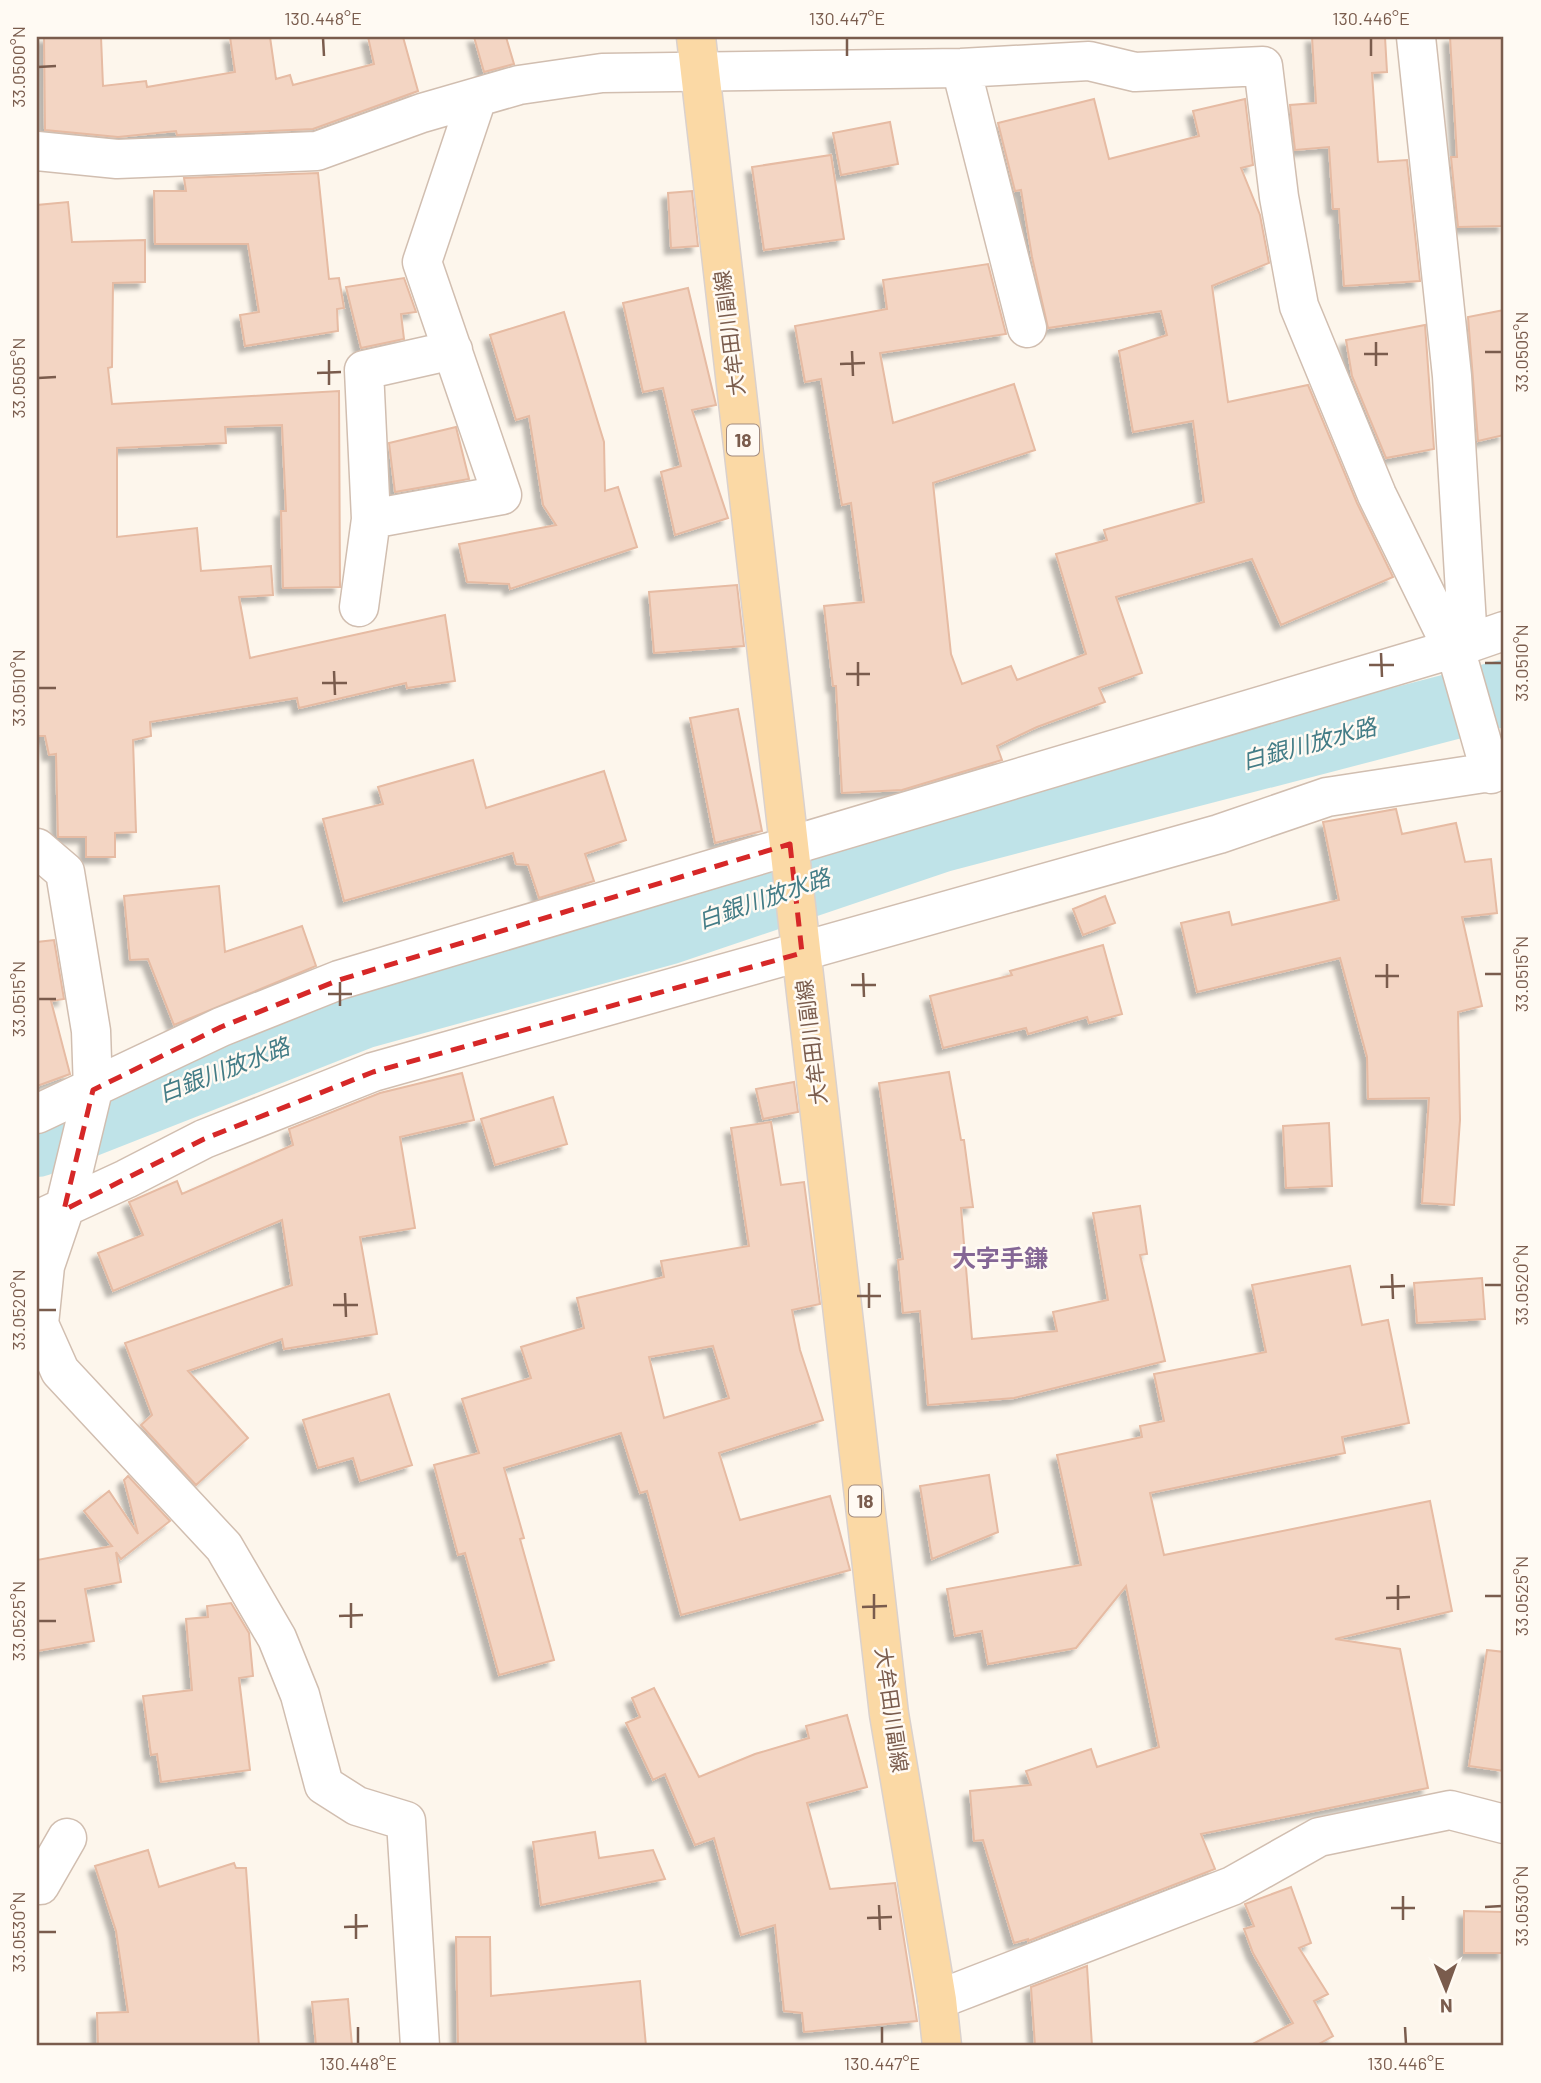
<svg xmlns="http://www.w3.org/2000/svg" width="1541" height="2083" font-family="Barlow,'Noto Sans JP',sans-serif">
<defs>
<filter id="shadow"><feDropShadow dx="-6" dy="6" stdDeviation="2" flood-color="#0004"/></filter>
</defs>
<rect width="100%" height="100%" fill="#fdf6ec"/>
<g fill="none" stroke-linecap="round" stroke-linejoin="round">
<path stroke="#bfe3e8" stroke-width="66" d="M 37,1144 L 362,1016 L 667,932 L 942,839 L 1504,693"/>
</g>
<path fill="#f3d5c3" stroke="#e6bba3" stroke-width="2" fill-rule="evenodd" filter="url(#shadow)" d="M 44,37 L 101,37 L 103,86 L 146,81 L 147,87 L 235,72 L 230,37 L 270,37 L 276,79 L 290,75 L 293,85 L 374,64 L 368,37 L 403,37 L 418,91 L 313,129 L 177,135 L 176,131 L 118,137 L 45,130 Z
M 474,37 L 506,37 L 514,64 L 484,72 Z
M 1312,37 L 1385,37 L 1387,72 L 1372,73 L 1378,162 L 1407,160 L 1420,281 L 1344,286 L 1339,209 L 1333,209 L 1329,147 L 1295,150 L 1290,105 L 1316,103 Z
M 1450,37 L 1504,37 L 1504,226 L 1458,227 L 1451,157 L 1457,157 Z
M 1094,99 L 1109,159 L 1199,136 L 1193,111 L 1245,99 L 1253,165 L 1241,168 L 1260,215 L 1269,263 L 1212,286 L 1228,402 L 1308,385 L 1357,503 L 1393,577 L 1281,625 L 1252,559 L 1116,597 L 1142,673 L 1099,688 L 1105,702 L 1037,727 L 997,746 L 1002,760 L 902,790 L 842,793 L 836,686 L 833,686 L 824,606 L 864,602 L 851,503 L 842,505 L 821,379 L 805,382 L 795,326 L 887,309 L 883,280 L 988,264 L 1006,334 L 880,353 L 893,423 L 1014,384 L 1035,450 L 933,483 L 951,654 L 962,684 L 1011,666 L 1017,680 L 1086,654 L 1056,554 L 1107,540 L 1104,530 L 1204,502 L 1193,421 L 1133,432 L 1119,351 L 1167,335 L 1161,311 L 1048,328 L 1032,257 L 1021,190 L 1015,191 L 998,123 Z
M 890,122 L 898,164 L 841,175 L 833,133 Z
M 831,155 L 844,239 L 764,250 L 752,167 Z
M 318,173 L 329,279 L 339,278 L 344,308 L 337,309 L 338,331 L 245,346 L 240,315 L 259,312 L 248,244 L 155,244 L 154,191 L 186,191 L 184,178 Z
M 692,191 L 698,246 L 671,248 L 668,193 Z
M 68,202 L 72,242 L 145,240 L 145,282 L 113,283 L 112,367 L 108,368 L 112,404 L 339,391 L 340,587 L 283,588 L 281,511 L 286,511 L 282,425 L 225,427 L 226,443 L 117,448 L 117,537 L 197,528 L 201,571 L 271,566 L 273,595 L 239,597 L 250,658 L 445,615 L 455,681 L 407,688 L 406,683 L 299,708 L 297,698 L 150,722 L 151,736 L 133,740 L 136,832 L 115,833 L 115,857 L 86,857 L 86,837 L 58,837 L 56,754 L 49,755 L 45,736 L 37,736 L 37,205 Z
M 404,278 L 416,312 L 401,314 L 404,339 L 361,348 L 346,287 Z
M 688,288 L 716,405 L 692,410 L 728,518 L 675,535 L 661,472 L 681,466 L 663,388 L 643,392 L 623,303 Z
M 1504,310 L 1504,435 L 1478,441 L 1468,317 Z
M 564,312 L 604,442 L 605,491 L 618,487 L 637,547 L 510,589 L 509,584 L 467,582 L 459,544 L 556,525 L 543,505 L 529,416 L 516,420 L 490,335 Z
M 1425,325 L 1434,449 L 1386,458 L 1352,376 L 1346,340 Z
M 456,427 L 469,479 L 395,492 L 389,443 Z
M 737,585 L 744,646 L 654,653 L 649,592 Z
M 738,709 L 762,831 L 715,843 L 690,718 Z
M 473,760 L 486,808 L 604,771 L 626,840 L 585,854 L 594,881 L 539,898 L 528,865 L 516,864 L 513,853 L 344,901 L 323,819 L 383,804 L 378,787 Z
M 1396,809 L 1402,834 L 1456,823 L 1465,862 L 1491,859 L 1497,913 L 1462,917 L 1482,1006 L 1458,1012 L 1460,1120 L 1454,1205 L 1422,1203 L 1429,1098 L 1368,1099 L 1367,1057 L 1340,958 L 1197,992 L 1181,923 L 1229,912 L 1232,925 L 1339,900 L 1323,822 Z
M 219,886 L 225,952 L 302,926 L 316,966 L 174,1025 L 148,959 L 130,960 L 124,896 Z
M 1105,896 L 1115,923 L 1083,935 L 1073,909 Z
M 54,940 L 64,999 L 51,1001 L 70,1074 L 37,1086 L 37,942 Z
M 1103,945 L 1122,1014 L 1089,1023 L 1087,1017 L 1028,1034 L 1026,1028 L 943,1048 L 930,996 L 1012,975 L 1010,971 Z
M 949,1072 L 961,1140 L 964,1140 L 973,1207 L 961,1208 L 972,1339 L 1057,1331 L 1053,1312 L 1108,1300 L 1093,1213 L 1140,1206 L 1147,1254 L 1140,1255 L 1165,1361 L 1014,1398 L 928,1405 L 920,1311 L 903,1313 L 898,1260 L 903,1259 L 879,1083 Z
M 462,1073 L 474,1120 L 400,1137 L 415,1228 L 360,1237 L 377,1334 L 284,1349 L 282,1339 L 188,1371 L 248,1438 L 196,1485 L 141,1425 L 152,1415 L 125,1343 L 292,1285 L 282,1220 L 113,1291 L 98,1253 L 143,1235 L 129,1202 L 177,1181 L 182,1194 L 293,1145 L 289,1129 L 380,1093 Z
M 794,1082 L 798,1112 L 763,1119 L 756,1089 Z
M 553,1097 L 567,1144 L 495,1165 L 481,1119 Z
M 771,1122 L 781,1185 L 804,1182 L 820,1304 L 792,1310 L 800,1350 L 823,1420 L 719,1453 L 740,1520 L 830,1496 L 850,1570 L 681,1615 L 647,1491 L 640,1493 L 621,1433 L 504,1468 L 524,1538 L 520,1539 L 554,1660 L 499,1675 L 465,1553 L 458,1555 L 434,1465 L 479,1453 L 462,1399 L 531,1378 L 521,1347 L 584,1328 L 577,1298 L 664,1277 L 661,1261 L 749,1246 L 731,1128 ZM 713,1346 L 729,1398 L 664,1418 L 649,1357 Z
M 1329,1123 L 1332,1186 L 1286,1188 L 1283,1126 Z
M 1350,1266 L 1362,1325 L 1388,1320 L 1409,1423 L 1342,1437 L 1345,1453 L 1150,1493 L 1164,1555 L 1430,1501 L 1452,1611 L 1335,1639 L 1400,1649 L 1428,1788 L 1201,1834 L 1215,1869 L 1028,1941 L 1028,1939 L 1014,1943 L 983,1840 L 974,1841 L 970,1791 L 1031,1785 L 1026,1771 L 1091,1749 L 1097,1767 L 1159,1747 L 1126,1586 L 1076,1648 L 988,1664 L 982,1631 L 955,1636 L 947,1589 L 1081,1565 L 1057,1455 L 1142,1437 L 1140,1426 L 1164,1421 L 1154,1374 L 1266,1352 L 1252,1285 Z
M 1482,1278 L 1485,1319 L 1417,1323 L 1414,1283 Z
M 389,1394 L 412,1465 L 360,1481 L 353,1458 L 318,1468 L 303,1420 Z
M 989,1475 L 998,1532 L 932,1559 L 920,1486 Z
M 128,1476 L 170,1521 L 121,1559 L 116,1552 L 121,1582 L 85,1589 L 94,1641 L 37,1651 L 37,1560 L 112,1546 L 84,1511 L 109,1491 L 138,1534 L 124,1480 Z
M 231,1603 L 249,1633 L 253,1676 L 239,1678 L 250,1770 L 161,1782 L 157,1754 L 151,1755 L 143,1696 L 192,1690 L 186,1619 L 208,1617 L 207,1606 Z
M 1487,1650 L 1504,1652 L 1504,1771 L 1469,1766 Z
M 654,1688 L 699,1777 L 755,1754 L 809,1738 L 806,1726 L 847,1715 L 867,1787 L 807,1803 L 830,1889 L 895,1883 L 917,2021 L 804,2032 L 802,2013 L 784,2011 L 775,1925 L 741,1935 L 714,1838 L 695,1845 L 665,1774 L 653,1780 L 626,1723 L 640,1717 L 632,1698 Z
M 595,1832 L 599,1858 L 653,1850 L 665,1879 L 541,1905 L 533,1842 Z
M 148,1850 L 159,1887 L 234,1863 L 236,1868 L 246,1868 L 259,2046 L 98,2046 L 97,2013 L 128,2012 L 116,1931 L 95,1866 Z
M 1291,1887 L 1311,1943 L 1299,1948 L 1328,1994 L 1314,2001 L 1333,2036 L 1315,2046 L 1249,2046 L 1293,2023 L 1253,1953 L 1244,1929 L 1254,1926 L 1245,1904 Z
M 1464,1911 L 1504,1912 L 1504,1953 L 1464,1953 Z
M 456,1937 L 490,1937 L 491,1996 L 640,1981 L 646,2046 L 458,2046 Z
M 1087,1966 L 1092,2046 L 1035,2046 L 1031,1987 Z
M 348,1999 L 352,2046 L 316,2046 L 312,2002 Z"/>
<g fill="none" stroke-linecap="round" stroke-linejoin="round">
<g stroke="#d1beb0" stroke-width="41">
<path id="minor" d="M 1416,37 L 1452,376 L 1468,642
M 961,68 L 1027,328
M 37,151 L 117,159 L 317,151 L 422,113 L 519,85 L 602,73 L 961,68 L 1089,61 L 1135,72 L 1263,66 L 1279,197 L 1299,306 L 1377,495 L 1459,662 L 1491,774
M 371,519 L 502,495 L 422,262 L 477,98
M 359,607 L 371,519 L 364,370 L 453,350
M 37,848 L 65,872 L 91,1031 L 93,1090 L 64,1210 L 45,1266 L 39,1324 L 60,1371 L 224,1547 L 277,1638 L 300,1695 L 324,1785 L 357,1806 L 406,1821 L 420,2046
M 37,1114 L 221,1027 L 339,980 L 1452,649 L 1504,631
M 37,1220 L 126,1179 L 204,1139 L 373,1072 L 1219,834 L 1327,797 L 1504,770
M 37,1885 L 40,1885 L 67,1838
M 937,2000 L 1232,1886 L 1319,1837 L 1450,1810 L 1504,1824"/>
</g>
<g stroke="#dad1cd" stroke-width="41">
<path id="major" d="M 696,37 L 889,1714 L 937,2000 L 942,2046"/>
</g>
<use href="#minor" stroke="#fff" stroke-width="38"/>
<use href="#major" stroke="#fbd9a5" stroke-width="38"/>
</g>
<path fill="none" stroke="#d62828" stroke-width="5" stroke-dasharray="14 9" stroke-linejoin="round" d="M 790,844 L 802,953 L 373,1072 L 204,1139 L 64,1210 L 93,1090 L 221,1027 L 339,980 Z"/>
<path fill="none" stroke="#7a5c4d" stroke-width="2.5" d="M 323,38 L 324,56M 847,38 L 847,56M 1371,38 L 1371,56M 38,67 L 56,66M 1376,342 L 1376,366M 852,351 L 853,376M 1485,352 L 1502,352M 1364,354 L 1388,354M 329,360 L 329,385M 840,364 L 865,363M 317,373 L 341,372M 38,378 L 56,377M 1381,653 L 1382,677M 858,662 L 858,686M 1485,663 L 1502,663M 1369,665 L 1394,665M 334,671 L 335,695M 846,674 L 870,674M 322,683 L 347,683M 38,688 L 56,688M 1387,964 L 1387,988M 863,973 L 864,997M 1485,974 L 1502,974M 1375,976 L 1399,976M 340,982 L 340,1006M 851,985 L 876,985M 328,994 L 352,994M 38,999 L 56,999M 1392,1274 L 1393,1299M 869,1283 L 869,1308M 1485,1285 L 1502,1285M 1380,1287 L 1405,1286M 345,1293 L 346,1317M 857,1296 L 881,1296M 333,1305 L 358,1305M 38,1310 L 56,1310M 1398,1585 L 1398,1610M 874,1594 L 874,1619M 1485,1596 L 1502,1596M 1386,1598 L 1410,1597M 351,1603 L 351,1628M 862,1607 L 887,1606M 339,1616 L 363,1615M 38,1621 L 56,1621M 1403,1896 L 1403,1920M 879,1905 L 880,1930M 1485,1907 L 1502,1906M 1391,1908 L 1415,1908M 356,1914 L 356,1939M 867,1918 L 892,1917M 344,1927 L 368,1926M 38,1932 L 56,1932M 358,2027 L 358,2044M 882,2027 L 882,2044M 1405,2027 L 1406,2044"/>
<g text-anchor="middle" stroke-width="5" stroke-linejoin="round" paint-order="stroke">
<g fill="#fffaf3" stroke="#a28b7f" stroke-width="2">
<rect x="727" y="424.5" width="32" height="31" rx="5"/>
<rect x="849" y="1485.5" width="32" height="31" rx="5"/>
</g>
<g font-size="19" font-weight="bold" fill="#7a5c4d">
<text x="743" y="447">18</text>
<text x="865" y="1508">18</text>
</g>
<g font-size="21" fill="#7a5c4d" stroke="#fffaf3">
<text transform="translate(730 333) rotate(-97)" y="7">大牟田川副線</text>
<text transform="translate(812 1042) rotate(-97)" y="7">大牟田川副線</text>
<text transform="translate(891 1710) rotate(82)" y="7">大牟田川副線</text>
</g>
<g font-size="23" font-style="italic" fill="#437c86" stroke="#fffaf3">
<text transform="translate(1309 744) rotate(-15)" y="8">白銀川放水路</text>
<text transform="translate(764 899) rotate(-19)" y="8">白銀川放水路</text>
<text transform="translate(224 1070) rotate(-21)" y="8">白銀川放水路</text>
</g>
<g font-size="24" font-weight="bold" fill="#846695" stroke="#fffaf3">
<text x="1000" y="1267">大字手鎌</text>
</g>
</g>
<rect width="1541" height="2083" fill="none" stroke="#fffaf3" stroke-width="77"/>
<g transform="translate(1446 1989) rotate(179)" stroke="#fffaf3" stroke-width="5" paint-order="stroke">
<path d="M0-5L12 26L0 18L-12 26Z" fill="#7a5c4d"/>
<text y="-10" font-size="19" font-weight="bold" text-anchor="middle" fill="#7a5c4d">N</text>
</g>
<rect x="38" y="38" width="1464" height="2006" fill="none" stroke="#7a5c4d" stroke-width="2.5"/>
<g font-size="18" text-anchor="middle" fill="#7a5c4d">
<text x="323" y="25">130.448°E</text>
<text x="847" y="25">130.447°E</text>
<text x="1371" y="25">130.446°E</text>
<text transform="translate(19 67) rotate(-90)" y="6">33.0500°N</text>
<text transform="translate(1522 352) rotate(-90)" y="6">33.0505°N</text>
<text transform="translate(19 378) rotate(-90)" y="6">33.0505°N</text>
<text transform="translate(1522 663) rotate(-90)" y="6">33.0510°N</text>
<text transform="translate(19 688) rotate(-90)" y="6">33.0510°N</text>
<text transform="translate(1522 974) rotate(-90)" y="6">33.0515°N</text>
<text transform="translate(19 999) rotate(-90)" y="6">33.0515°N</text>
<text transform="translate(1522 1285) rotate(-90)" y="6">33.0520°N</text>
<text transform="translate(19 1310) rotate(-90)" y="6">33.0520°N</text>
<text transform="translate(1522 1596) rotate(-90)" y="6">33.0525°N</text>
<text transform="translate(19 1621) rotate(-90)" y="6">33.0525°N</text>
<text transform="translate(1522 1906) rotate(-90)" y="6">33.0530°N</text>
<text transform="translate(19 1932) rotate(-90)" y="6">33.0530°N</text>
<text x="358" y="2070">130.448°E</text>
<text x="882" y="2070">130.447°E</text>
<text x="1406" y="2070">130.446°E</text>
</g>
</svg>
